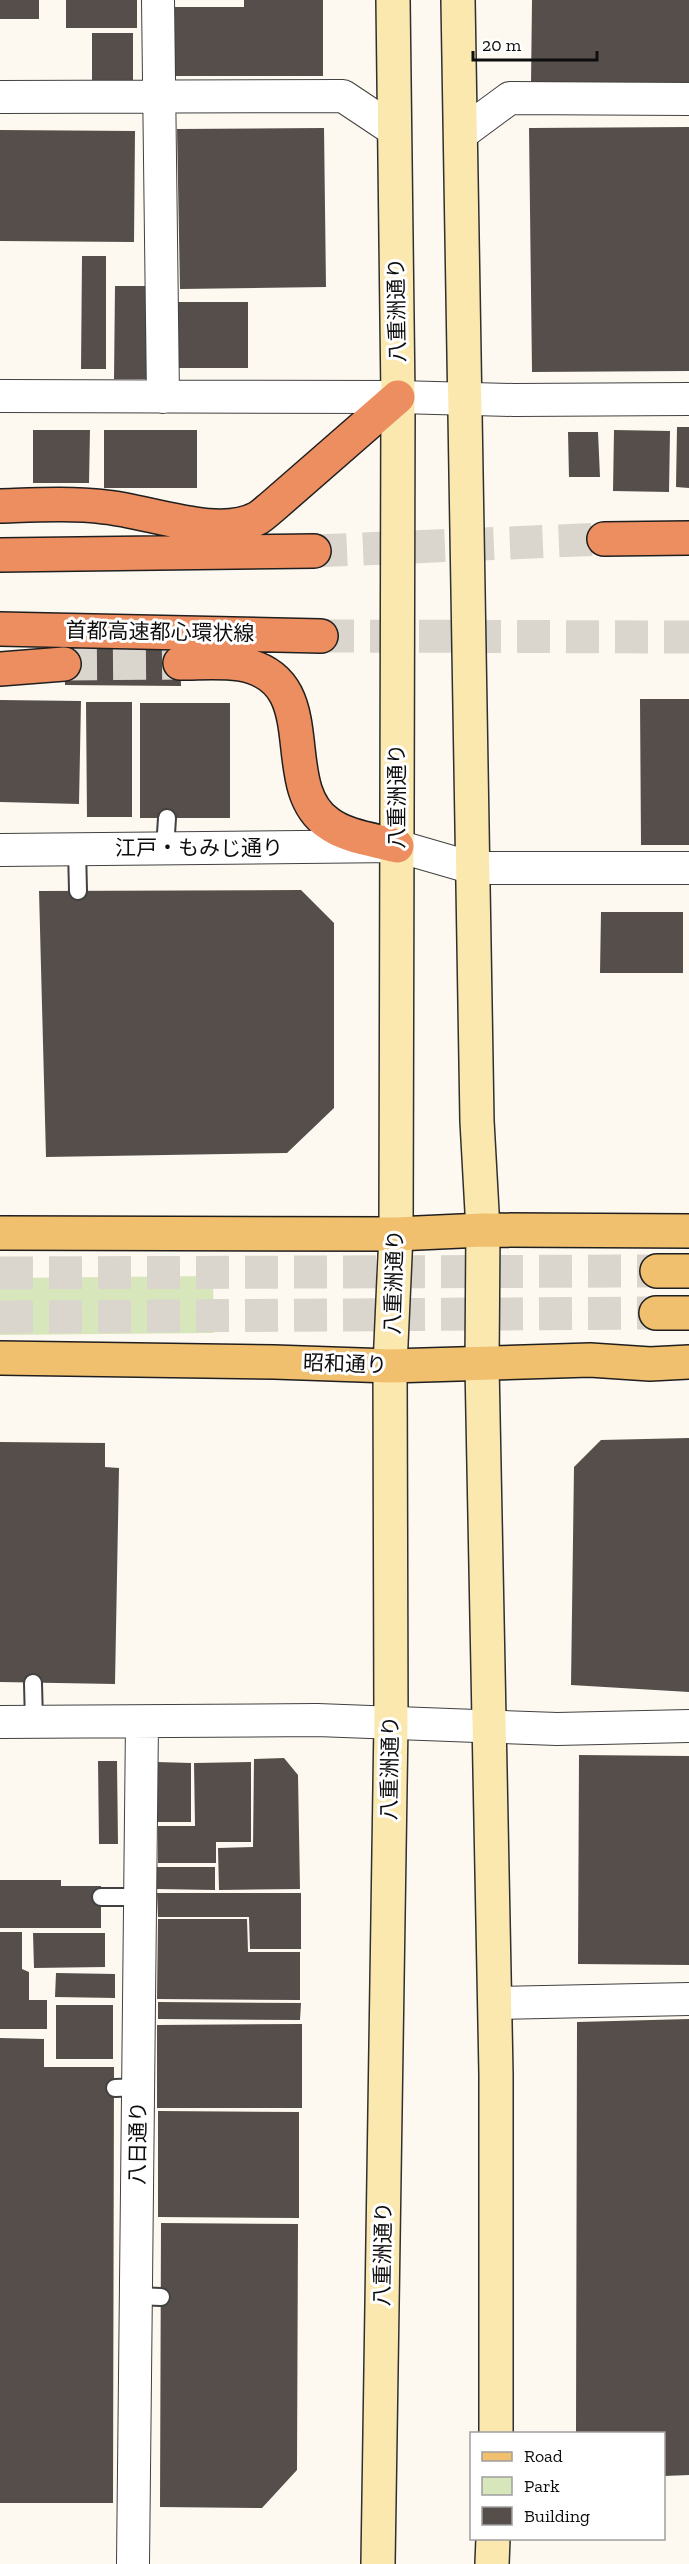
<svg xmlns="http://www.w3.org/2000/svg" width="689" height="2564" font-family="'Zilla Slab','Noto Sans JP',serif">
<rect width="100%" height="100%" fill="#fef9f0"/>
<path fill="#d7e7bb" d="M 213,1276 L 214,1333 L 0,1335 L 0,1278 Z"/>
<path fill="#564e4b" d="M 0,0 L 39,0 L 39,19 L 0,19 Z
M 66,0 L 137,0 L 137,28 L 66,28 Z
M 244,0 L 323,0 L 323,76 L 168,76 L 167,7 L 244,7 Z
M 532,0 L 689,0 L 689,86 L 531,84 Z
M 92,33 L 133,33 L 133,80 L 92,80 Z
M 689,127 L 689,371 L 532,372 L 529,128 Z
M 324,128 L 326,287 L 180,289 L 177,129 Z
M 0,130 L 135,131 L 134,242 L 0,241 Z
M 82,256 L 106,256 L 106,369 L 81,369 Z
M 115,286 L 148,286 L 148,379 L 114,379 Z
M 176,302 L 248,302 L 248,368 L 176,368 Z
M 677,427 L 689,427 L 689,488 L 676,487 Z
M 33,430 L 90,430 L 89,483 L 33,483 Z
M 104,430 L 197,430 L 197,488 L 104,488 Z
M 614,430 L 670,431 L 669,492 L 613,491 Z
M 568,432 L 598,432 L 600,477 L 569,477 Z
M 180,632 L 181,686 L 65,685 L 64,637 Z
M 640,699 L 689,699 L 689,845 L 641,845 Z
M 0,700 L 81,701 L 79,804 L 0,802 Z
M 86,702 L 132,702 L 132,817 L 87,817 Z
M 140,703 L 230,703 L 230,818 L 140,818 Z
M 301,890 L 334,923 L 334,1108 L 287,1153 L 46,1157 L 39,891 Z
M 601,912 L 683,912 L 683,973 L 600,973 Z
M 689,1438 L 689,1692 L 571,1685 L 574,1467 L 601,1440 Z
M 0,1442 L 105,1443 L 105,1467 L 119,1468 L 115,1684 L 0,1682 Z
M 579,1755 L 689,1756 L 689,1965 L 578,1964 Z
M 284,1758 L 298,1775 L 300,1889 L 219,1890 L 218,1848 L 253,1847 L 254,1759 Z
M 98,1761 L 117,1761 L 118,1844 L 99,1844 Z
M 157,1762 L 191,1763 L 191,1822 L 157,1822 Z
M 251,1762 L 251,1842 L 216,1842 L 216,1863 L 158,1863 L 158,1826 L 195,1826 L 194,1763 Z
M 157,1867 L 215,1867 L 215,1890 L 157,1889 Z
M 0,1880 L 61,1880 L 61,1886 L 101,1886 L 101,1928 L 0,1928 Z
M 157,1893 L 301,1893 L 301,1949 L 250,1949 L 249,1917 L 158,1917 Z
M 158,1919 L 247,1919 L 248,1952 L 300,1952 L 300,2000 L 157,1999 Z
M 0,1932 L 22,1932 L 22,1969 L 29,1972 L 29,2000 L 47,2000 L 47,2029 L 0,2029 Z
M 33,1933 L 105,1933 L 105,1967 L 34,1968 Z
M 56,1973 L 115,1974 L 115,1998 L 55,1997 Z
M 158,2002 L 301,2003 L 300,2020 L 158,2019 Z
M 56,2005 L 113,2005 L 113,2059 L 56,2059 Z
M 689,2019 L 689,2475 L 664,2476 L 664,2434 L 576,2434 L 577,2022 Z
M 302,2024 L 302,2108 L 157,2108 L 157,2025 Z
M 0,2038 L 44,2039 L 44,2067 L 114,2067 L 113,2503 L 0,2503 Z
M 158,2111 L 299,2112 L 299,2218 L 158,2217 Z
M 161,2223 L 298,2224 L 297,2470 L 262,2508 L 160,2507 Z"/>
<g fill="none" stroke-linecap="round" stroke-linejoin="round">
<path stroke="#dad6ce" stroke-width="33" stroke-dasharray="33 16" stroke-linecap="butt" d="M 0,1273 L 657,1271
M 0,1317 L 656,1313"/>
<path stroke="#dad6ce" stroke-width="33" stroke-dasharray="33 16" stroke-linecap="butt" d="M 314,551 L 604,539
M 321,636 L 689,637
M 64,664 L 180,663"/>
<g stroke="#414141" stroke-width="20">
<path id="lane" d="M 77,849 L 78,891
M 165,849 L 167,818
M 33,1683 L 34,1722
M 101,1897 L 141,1897
M 115,2088 L 139,2087
M 136,2296 L 161,2297"/>
</g>
<g stroke="#414141" stroke-width="34">
<path id="street" d="M 158,0 L 163,397
M 0,97 L 343,96 L 394,130
M 461,134 L 510,98 L 689,99
M 0,396 L 398,397 L 514,400 L 689,399
M 0,850 L 397,846 L 473,868 L 689,868
M 0,1722 L 317,1720 L 557,1729 L 689,1726
M 495,2003 L 689,1999
M 133,2564 L 142,1722"/>
</g>
<g stroke="#303030" stroke-width="36">
<path id="secondary" d="M 458,0 L 477,1121 L 483,1230 L 482,1365 L 496,2074 L 496,2434
M 378,2564 L 391,1722 L 390,1366 L 396,1234 L 398,397 L 393,0
M 492,2564 L 493,2538"/>
</g>
<g stroke="#1f1f1f" stroke-width="36">
<path id="primary" d="M 0,1233 L 396,1234 L 483,1230 L 689,1231
M 657,1271 L 689,1271
M 656,1313 L 689,1313
M 0,1358 L 274,1362 L 390,1366 L 590,1360 L 650,1364 L 689,1362"/>
</g>
<g stroke="#1f1f1f" stroke-width="36">
<path id="highway" d="M 0,506 C 35,505 71,503 105,507 C 149,511 218,540 258,518 C 263,515 268,510 273,506 L 398,397
M 604,539 L 689,538
M 0,555 L 314,551
M 0,629 L 321,636
M 180,663 C 200,663 220,661 240,664 C 328,679 273,784 328,823 C 346,837 376,840 397,846
M 0,669 L 64,664"/>
</g>
<use href="#lane" stroke="#fff" stroke-width="16"/>
<use href="#street" stroke="#fff" stroke-width="32"/>
<use href="#secondary" stroke="#fae8af" stroke-width="33"/>
<use href="#primary" stroke="#f0c06e" stroke-width="33"/>
<use href="#highway" stroke="#ec8e60" stroke-width="33"/>
</g>
<g text-anchor="middle" stroke-width="6" stroke-linejoin="round" paint-order="stroke">
<g font-size="21" fill="#0e0e0e" stroke="#fff">
<text transform="translate(397 310) rotate(-91)" y="7">八重洲通り</text>
<text transform="translate(160 632) rotate(1)" y="7">首都高速都心環状線</text>
<text transform="translate(397 796) rotate(-90)" y="7">八重洲通り</text>
<text x="199" y="855">江戸・もみじ通り</text>
<text transform="translate(394 1282) rotate(-88)" y="7">八重洲通り</text>
<text transform="translate(345 1364) rotate(2)" y="7">昭和通り</text>
<text transform="translate(390 1768) rotate(-89)" y="7">八重洲通り</text>
<text transform="translate(138 2143) rotate(-89)" y="7">八日通り</text>
<text transform="translate(383 2254) rotate(-89)" y="7">八重洲通り</text>
</g>
</g>
<rect x="470" y="2432" width="195" height="108" fill="#ffffff" stroke="#9f9f9f" stroke-width="1.5"/>
<rect x="482" y="2452" width="30" height="9" fill="#f0c06e" stroke="#9f9f9f" stroke-width="1.5"/>
<text x="524" y="2462" font-size="18" fill="#0e0e0e">Road</text>
<rect x="482" y="2477" width="30" height="18" fill="#d7e7bb" stroke="#9f9f9f" stroke-width="1.5"/>
<text x="524" y="2492" font-size="18" fill="#0e0e0e">Park</text>
<rect x="482" y="2507" width="30" height="18" fill="#564e4b" stroke="#9f9f9f" stroke-width="1.5"/>
<text x="524" y="2522" font-size="18" fill="#0e0e0e">Building</text>
<path d="M473 51v9h124v-9" fill="none" stroke="#0e0e0e" stroke-width="3"/>
<text x="482" y="51" font-size="18" fill="#0e0e0e" stroke="#ffffff" stroke-width="4.5" paint-order="stroke">20 m</text>
</svg>
